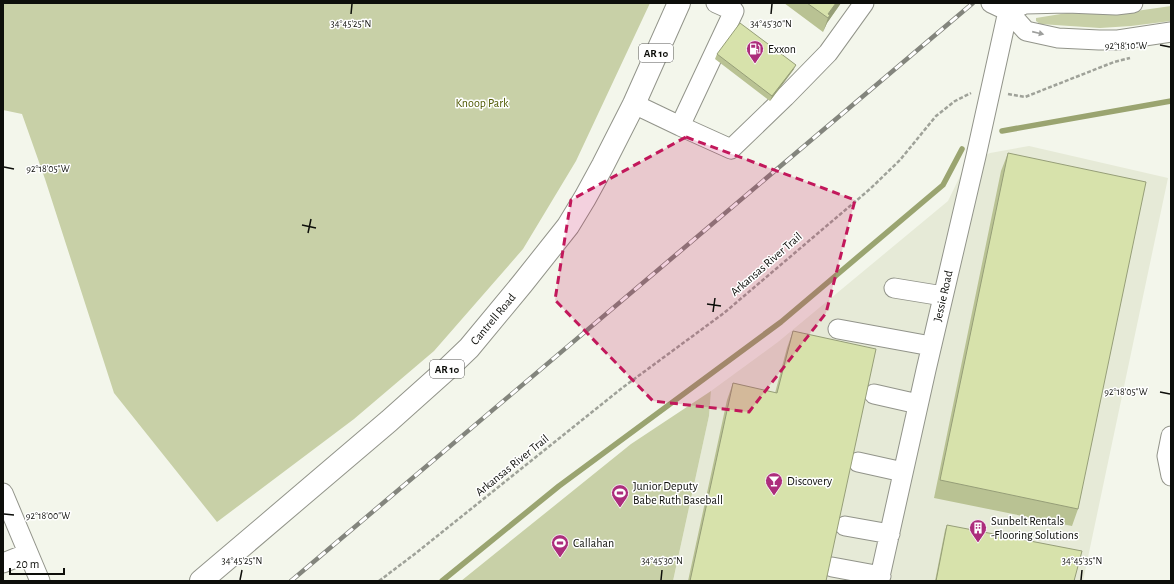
<svg xmlns="http://www.w3.org/2000/svg" width="1174" height="584" font-family="'Alegreya Sans',sans-serif">
<rect width="100%" height="100%" fill="#f3f6eb"/>
<path fill="#e6ead7" d="M 1029,146 L 1168,178 L 1083,581 L 673,581 L 709,416 L 711,391 L 778,342 L 948,201 L 966,164 L 990,153 Z"/>
<path fill="#c8d0a7" d="M 3,3 L 650,3 L 576,161 L 523,249 L 434,351 L 354,419 L 217,522 L 114,393 L 45,179 L 22,114 L 3,110 Z
M 1171,6 L 1171,21 L 1131,26 L 1100,28 L 1040,24 L 1036,21 L 1036,18 L 1067,13 L 1115,14 Z
M 711,391 L 709,416 L 673,581 L 461,581 L 631,444 Z"/>
<g fill="none" stroke-linecap="round" stroke-linejoin="round">
<path stroke="#9aa470" stroke-width="5.5" d="M 1002,131 L 1171,101
M 442,581 L 559,486 L 781,322 L 943,185 L 962,149"/>
<g stroke="#92948a" stroke-width="21">
<path id="minor" d="M 716,3 L 734,11 L 680,126 L 731,149 L 785,97 L 828,53 L 864,3
M 991,3 L 1008,11 L 1026,31 L 1058,38 L 1099,40 L 1118,40 L 1171,32
M 1008,11 L 1025,4 L 1067,3 L 1116,5 L 1133,3
M 634,104 L 680,126
M 894,288 L 943,296
M 838,329 L 931,346
M 874,394 L 918,404
M 1171,436 L 1167,456 L 1171,476
M 858,462 L 903,472
M 3,493 L 40,581
M 845,526 L 890,534
M 3,563 L 28,553
M 832,567 L 881,576
M 879,581 L 926,370 L 976,156 L 1008,11"/>
</g>
<g stroke="#92948a" stroke-width="24">
<path id="major" d="M 201,581 L 389,421 L 446,370 L 469,348 L 522,284 L 568,226 L 585,198 L 603,165 L 634,104 L 679,3"/>
</g>
<path stroke="#9fa299" stroke-width="2.5" stroke-dasharray="4 2" stroke-linecap="butt" d="M 1008,94 L 1025,97 L 1114,62 L 1130,58
M 379,581 L 416,553 L 622,388 L 724,313 L 870,189 L 900,160 L 936,116 L 955,101 L 971,93"/>
<use href="#minor" stroke="#fff" stroke-width="19"/>
<use href="#major" stroke="#fff" stroke-width="22"/>
<g stroke="#83857d" stroke-width="4.5">
<path id="rail" d="M 291,581 L 973,3"/>
</g>
<use href="#rail" stroke="#fff" stroke-width="3" stroke-dasharray="9" stroke-linecap="butt"/>
</g>
<path fill="#b9c293" d="M 784,3 L 841,3 L 827,23 L 823,32 Z
M 717,54 L 794,69 L 770,101 L 715,59 Z
M 1008,153 L 1078,509 L 1072,526 L 934,498 L 1001,171 Z
M 793,331 L 826,581 L 688,581 L 727,400 L 733,383 L 775,393 L 787,348 Z
M 947,525 L 1074,581 L 935,581 L 945,530 Z"/>
<path fill="#969e78" d="M 836,3 L 841,3 L 827,23 L 823,32 L 828,18 L 828,14 Z
M 796,65 L 794,69 L 770,101 L 772,96 Z"/>
<path fill="#d7e2ab" stroke="#969e78" d="M 807,3 L 836,3 L 828,14 L 830,15 L 828,18 Z
M 740,23 L 796,65 L 772,96 L 717,54 Z
M 1008,153 L 1146,182 L 1078,509 L 940,480 Z
M 793,331 L 876,349 L 826,581 L 690,581 L 733,383 L 777,393 Z
M 947,525 L 1082,551 L 1074,581 L 936,581 Z"/>
<defs><path id="oneway-solid" d="M-6-.8H1V-3.2L6.5 0L1 3.2V.8H-6Z"/></defs>
<use fill="#9e9f9d" href="#oneway-solid" transform="translate(1038 33) rotate(13)"/>
<path fill="#c2185b" fill-opacity="0.2" stroke="#c2185b" stroke-width="3" stroke-dasharray="8 5" stroke-linejoin="round" d="M 686,137 L 855,200 L 826,313 L 749,412 L 653,401 L 555,300 L 571,200 Z"/>
<path fill="none" stroke="#0d0e0a" stroke-width="1.5" d="M 351,14 L 352,4M 771,14 L 772,4M 1160,45 L 1170,47M 4,167 L 14,169M 302,225 L 316,228M 308,233 L 311,219M 707,304 L 721,306M 713,312 L 715,298M 1160,392 L 1170,394M 4,514 L 14,515M 240,580 L 242,570M 661,580 L 662,570M 1081,580 L 1082,570"/>
<defs>
<g id="fuel-pin" transform="scale(0.9)"><path d="M0 17L-7.5 6A9.5 9.5 0 1 1 7.5 6Z" fill="#ac2d7c" stroke="#fff"/><path d="M-5.5-6h7V0h2V4h1.3V-2.5L3-4.5l.8-.8L6-3V5H2.5V1h-1V6h-7ZM-4.2-4.7v3.2H.2V-4.7Z" fill="#fff"/></g>
<g id="bar-pin" transform="scale(0.9)"><path d="M0 17L-7.5 6A9.5 9.5 0 1 1 7.5 6Z" fill="#ac2d7c" stroke="#fff"/><path d="M-6-5H6L.8 .8V4.5H3.5V6h-7V4.5H-.8V.8Z" fill="#fff"/></g>
<g id="stadium-pin" transform="scale(0.9)"><path d="M0 17L-7.5 6A9.5 9.5 0 1 1 7.5 6Z" fill="#ac2d7c" stroke="#fff"/><path d="M0-5a6.5 5 0 1 0 0 10a6.5 5 0 1 0 0-10ZM-3.5-1.8h7v3.6h-7Z" fill="#fff"/></g>
<g id="building-pin" transform="scale(0.9)"><path d="M0 17L-7.5 6A9.5 9.5 0 1 1 7.5 6Z" fill="#ac2d7c" stroke="#fff"/><path d="M-4-6H4V6H1V3H-1V6H-4ZM-2.5-4.3h1.7v1.8h-1.7ZM.8-4.3h1.7v1.8H.8ZM-2.5-1h1.7V.8h-1.7ZM.8-1h1.7V.8H.8Z" fill="#fff"/></g>
</defs>
<g fill-rule="evenodd">
<use href="#fuel-pin" x="755" y="49"/>
<use href="#bar-pin" x="774" y="481"/>
<use href="#stadium-pin" x="620" y="493"/>
<use href="#building-pin" x="978" y="528"/>
<use href="#stadium-pin" x="560" y="543"/>
</g>
<g text-anchor="middle" stroke-width="3" stroke-linejoin="round" paint-order="stroke">
<g fill="#fff" stroke="#565654" stroke-width="1">
<rect x="639" y="44" width="34" height="18" rx="3"/>
<rect x="430" y="360" width="34" height="18" rx="3"/>
</g>
<g font-size="11" font-weight="bold" fill="#0d0e0a">
<text x="656" y="57">AR 10</text>
<text x="447" y="373">AR 10</text>
</g>
<g font-size="12" fill="#0d0e0a" stroke="#fff" text-anchor="start">
<text x="768" y="53">Exxon</text>
<text x="787" y="485">Discovery</text>
<text x="633" y="490">Junior Deputy<tspan x="633" dy="14">Babe Ruth Baseball</tspan></text>
<text x="991" y="525">Sunbelt Rentals<tspan x="991" dy="14">-Flooring Solutions</tspan></text>
<text x="573" y="547">Callahan</text>
</g>
<g font-size="12" fill="#4e5800" stroke="#fff">
<text x="482" y="107">Knoop Park</text>
</g>
<g font-size="12" fill="#0d0e0a" stroke="#fff">
<text transform="translate(766 264) rotate(-41)" y="4">Arkansas River Trail</text>
<text transform="translate(943 296) rotate(-77)" y="4">Jessie Road</text>
<text transform="translate(493 319) rotate(-50)" y="4">Cantrell Road</text>
<text transform="translate(512 465) rotate(-39)" y="4">Arkansas River Trail</text>
</g>
</g>
<g font-size="10" text-anchor="middle" fill="#0d0e0a" stroke="#fff" stroke-width="3" stroke-linejoin="round" paint-order="stroke">
<text x="351" y="27">34°45'25"N</text>
<text x="771" y="27">34°45'30"N</text>
<text x="1126" y="49">92°18'10"W</text>
<text x="48" y="172">92°18'05"W</text>
<text x="1126" y="395">92°18'05"W</text>
<text x="48" y="519">92°18'00"W</text>
<text x="242" y="564">34°45'25"N</text>
<text x="662" y="564">34°45'30"N</text>
<text x="1082" y="564">34°45'35"N</text>
</g>
<rect width="1174" height="584" fill="none" stroke="#0d0e0a" stroke-width="8"/>
<path d="M10 568v6h54v-6" fill="none" stroke="#0d0e0a" stroke-width="2"/>
<text x="16" y="568" font-size="12" fill="#0d0e0a" stroke="#ffffff" stroke-width="3" paint-order="stroke">20 m</text>
</svg>
